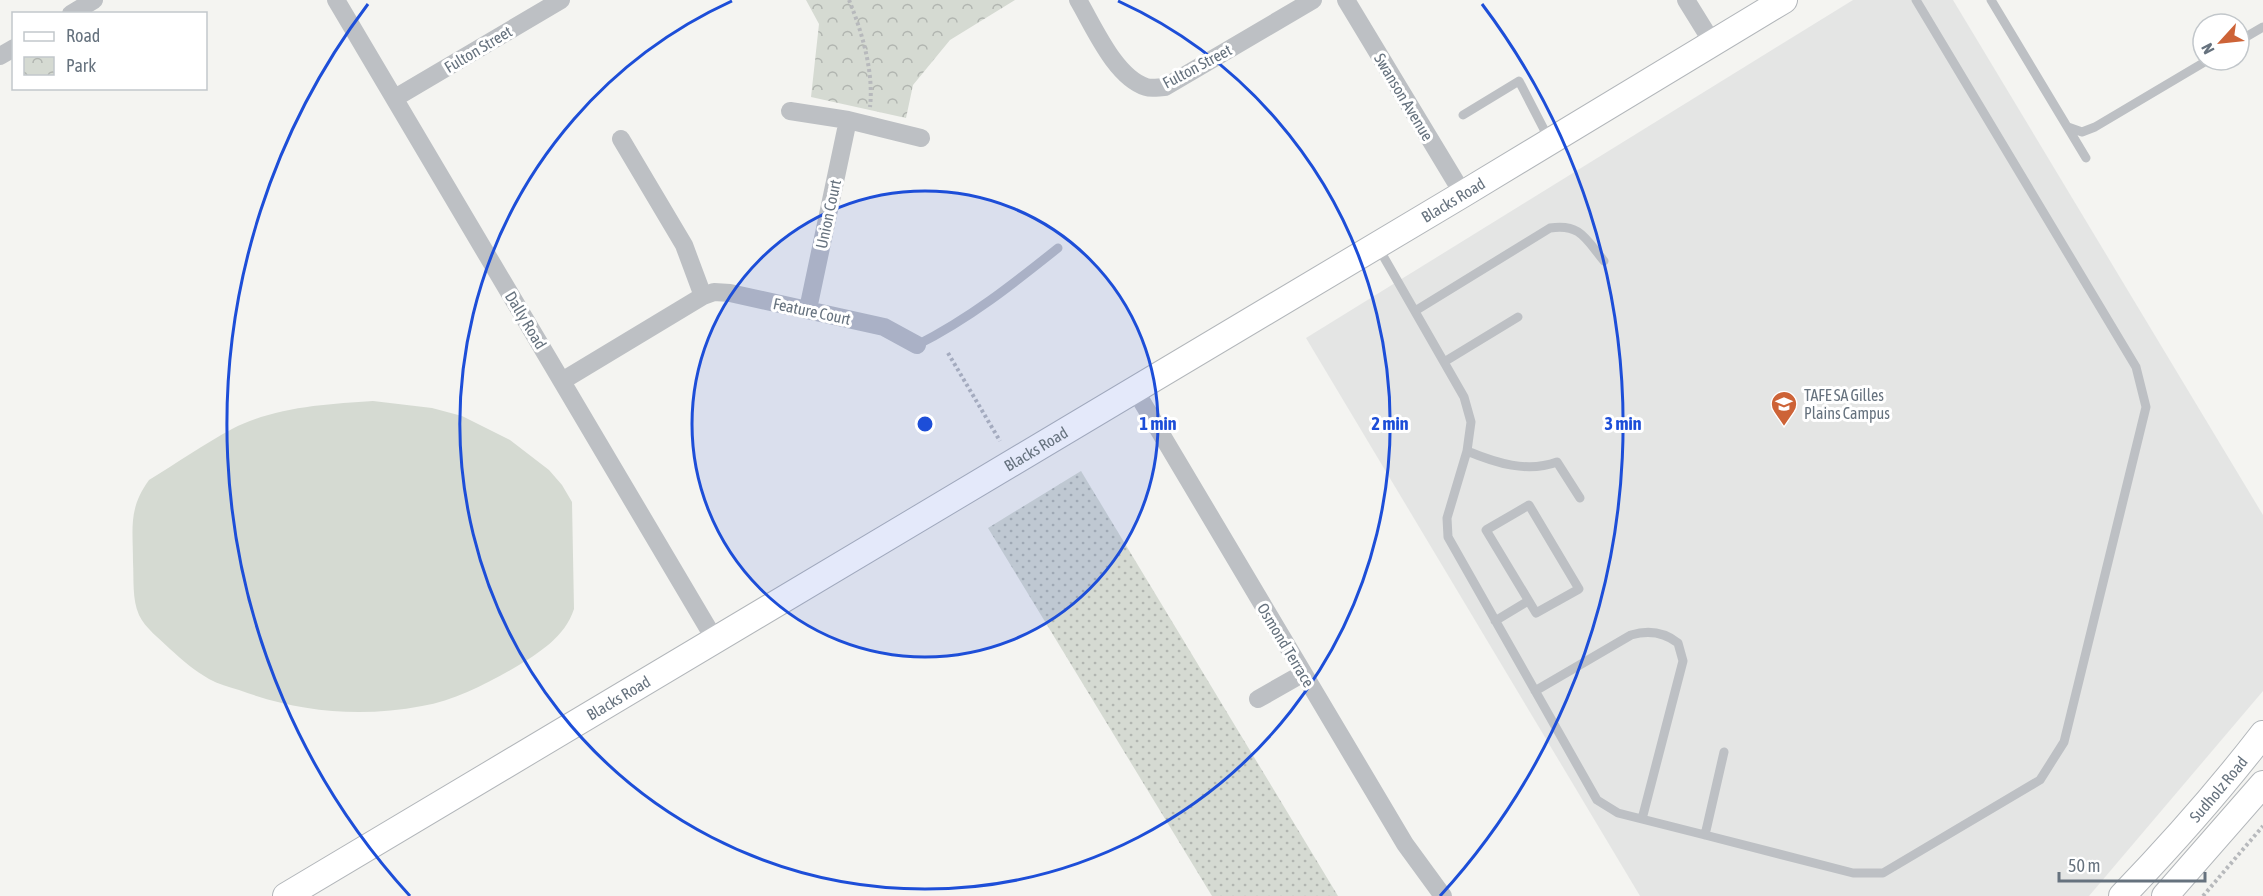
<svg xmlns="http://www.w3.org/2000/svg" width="2263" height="896" font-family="'Asap Condensed',sans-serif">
<defs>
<pattern id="grass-dots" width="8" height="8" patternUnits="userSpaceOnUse" patternTransform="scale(1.5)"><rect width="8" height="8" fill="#d5dad2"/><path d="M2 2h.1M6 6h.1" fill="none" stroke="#b1b5b0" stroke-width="1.8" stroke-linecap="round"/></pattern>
<pattern id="park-crowns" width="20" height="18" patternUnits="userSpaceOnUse" patternTransform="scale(1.5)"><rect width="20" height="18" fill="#d5dad2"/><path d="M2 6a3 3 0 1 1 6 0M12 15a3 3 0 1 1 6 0" fill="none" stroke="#b1b5b0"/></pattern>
</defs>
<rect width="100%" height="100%" fill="#f4f4f1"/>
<path fill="#e4e5e4" d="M 1853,0 L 1953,0 L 2263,515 L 2263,691 L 2089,896 L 1640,896 L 1306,338 Z"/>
<path fill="url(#grass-dots)" d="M 1081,471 L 1338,896 L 1212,896 L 988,528 Z"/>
<path fill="url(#park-crowns)" d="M 806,0 L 1015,0 L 950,40 L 913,85 L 906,118 L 811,97 L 819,24 Z"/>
<path fill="#d5dad2" d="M 373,401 L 432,408 L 462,416 L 510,440 L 549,470 L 562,485 L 572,502 L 574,609 C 565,637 539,653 514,668 C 486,684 454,701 422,706 C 360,718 298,712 239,690 C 229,687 218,684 209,679 C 195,671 182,660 170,649 C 160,639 145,628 139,615 C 132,599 134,580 133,562 C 133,528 128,509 149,480 C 177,463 204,444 232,429 C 274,407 327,404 373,401 Z"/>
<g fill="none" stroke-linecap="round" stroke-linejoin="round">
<g stroke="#b2b6ba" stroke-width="28">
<g id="secondary">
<path id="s1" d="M 286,896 L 1463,194 L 1784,0"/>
<path id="s2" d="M 2122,896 C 2172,844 2219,791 2263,734"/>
<path d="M 2165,896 L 2263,784"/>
</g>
</g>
<path stroke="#b7b9bc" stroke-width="4" stroke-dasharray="3 3" stroke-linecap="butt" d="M 849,0 C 862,32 874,72 870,107
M 948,353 L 1000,441
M 2203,896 L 2263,826"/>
<path stroke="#bdc0c4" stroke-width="9" d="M 1991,0 L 2086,158
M 2239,41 L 2263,27
M 1463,115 L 1519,81 L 1550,141
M 2068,127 L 2082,132 L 2095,127 L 2208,60
M 1378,247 L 1464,397 L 1471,422 L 1467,451 L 1447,518 L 1448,537 L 1597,800 L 1618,813 L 1705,835 L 1853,873 L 1883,873 L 2040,780 L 2064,742 L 2146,407 L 2136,367 L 1916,0
M 1415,311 L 1550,228 C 1580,223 1586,239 1604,261
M 917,345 C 969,319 1013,284 1058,248
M 1444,362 L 1518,317
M 1467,451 C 1496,463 1527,473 1557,462 L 1580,498
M 1529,505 L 1579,589 L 1536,613 L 1486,530 Z
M 1495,621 L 1528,601
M 1535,691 L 1631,635 C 1648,630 1664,632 1678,643 L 1683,661 L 1642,819
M 1705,835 L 1724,752"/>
<path stroke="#bdc0c4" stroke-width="18" d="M 336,0 L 715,640
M 1078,0 C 1094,27 1115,77 1146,87 C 1152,89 1159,87 1165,87 L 1313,0
M 1346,0 L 1463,194
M 1686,0 L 1712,42
M 71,14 L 94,0
M 0,56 L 14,48
M 395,98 L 561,0
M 790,111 L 848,120 L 921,138
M 621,139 L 684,245 L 703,296
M 808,309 L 848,120
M 562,381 L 703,296 L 714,292 L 730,293 L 884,327 L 917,345
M 1135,390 L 1405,844 L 1443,896
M 1258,699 L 1302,674"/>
<use href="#secondary" stroke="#fff" stroke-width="26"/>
</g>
<circle cx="925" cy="424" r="233" fill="#1d4ed8" fill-opacity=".12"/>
<g fill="none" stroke="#1d4ed8" stroke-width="3">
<circle cx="925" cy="424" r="233"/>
<path d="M1118 1A465 465 0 1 1 732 1"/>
<path d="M410 896A698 698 0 0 1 368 4M1482 4A698 698 0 0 1 1440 896"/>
</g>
<defs>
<g id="university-pin" transform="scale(1.35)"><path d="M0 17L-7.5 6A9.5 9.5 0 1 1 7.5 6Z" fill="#cd6337" stroke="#fff"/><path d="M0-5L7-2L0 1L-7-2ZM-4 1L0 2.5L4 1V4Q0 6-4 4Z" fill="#fff"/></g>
</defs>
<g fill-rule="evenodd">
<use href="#university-pin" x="1784" y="404"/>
</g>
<g text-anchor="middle" stroke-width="6" stroke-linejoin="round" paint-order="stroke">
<g font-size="16" fill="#66727e" stroke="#fff">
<text transform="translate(478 49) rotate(-31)" y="6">Fulton Street</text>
<text transform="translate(1197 66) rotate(-28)" y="6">Fulton Street</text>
<text transform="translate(1404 97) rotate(59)" y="6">Swanson Avenue</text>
<text dy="6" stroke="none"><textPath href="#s1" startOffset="1359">Blacks Road</textPath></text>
<text transform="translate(828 214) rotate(-78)" y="6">Union Court</text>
<text transform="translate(812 311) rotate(12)" y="6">Feature Court</text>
<text transform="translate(526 320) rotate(59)" y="6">Dally Road</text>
<text dy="6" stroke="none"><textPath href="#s1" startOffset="873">Blacks Road</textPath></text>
<text transform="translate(1286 645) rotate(59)" y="6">Osmond Terrace</text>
<text dy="6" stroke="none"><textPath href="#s1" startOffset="387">Blacks Road</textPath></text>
<text dy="6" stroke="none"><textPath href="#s2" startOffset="144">Sudholz Road</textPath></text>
</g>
<g font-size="16" fill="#66727e" stroke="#fff" text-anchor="start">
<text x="1804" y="401">TAFE SA Gilles<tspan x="1804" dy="18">Plains Campus</tspan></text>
</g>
</g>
<circle cx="925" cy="424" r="9" fill="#1d4ed8" stroke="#fff" stroke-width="3"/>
<g font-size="18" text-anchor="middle" font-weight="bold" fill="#1d4ed8" stroke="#fff" stroke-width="6" stroke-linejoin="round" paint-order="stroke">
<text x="1158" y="430">1 min</text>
<text x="1390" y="430">2 min</text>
<text x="1623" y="430">3 min</text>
</g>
<rect x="12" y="12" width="195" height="78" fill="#ffffff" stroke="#c2c7cb" stroke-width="1.5"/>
<rect x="24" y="32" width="30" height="9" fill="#ffffff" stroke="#c2c7cb" stroke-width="1.5"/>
<text x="66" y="42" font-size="18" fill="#66727e">Road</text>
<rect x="24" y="57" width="30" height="18" fill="url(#park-crowns)" stroke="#c2c7cb" stroke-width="1.5"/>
<text x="66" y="72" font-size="18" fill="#66727e">Park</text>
<g transform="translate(2221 42) rotate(243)"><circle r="28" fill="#ffffff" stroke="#c2c7cb" stroke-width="1.5"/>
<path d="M0-4.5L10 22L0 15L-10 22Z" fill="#cd6337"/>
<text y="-9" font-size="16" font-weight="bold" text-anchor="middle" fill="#66727e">N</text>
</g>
<path d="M2059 872v9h146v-9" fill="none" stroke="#66727e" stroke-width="3"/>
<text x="2068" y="872" font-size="18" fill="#66727e" stroke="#ffffff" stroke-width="4.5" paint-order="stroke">50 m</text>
</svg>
